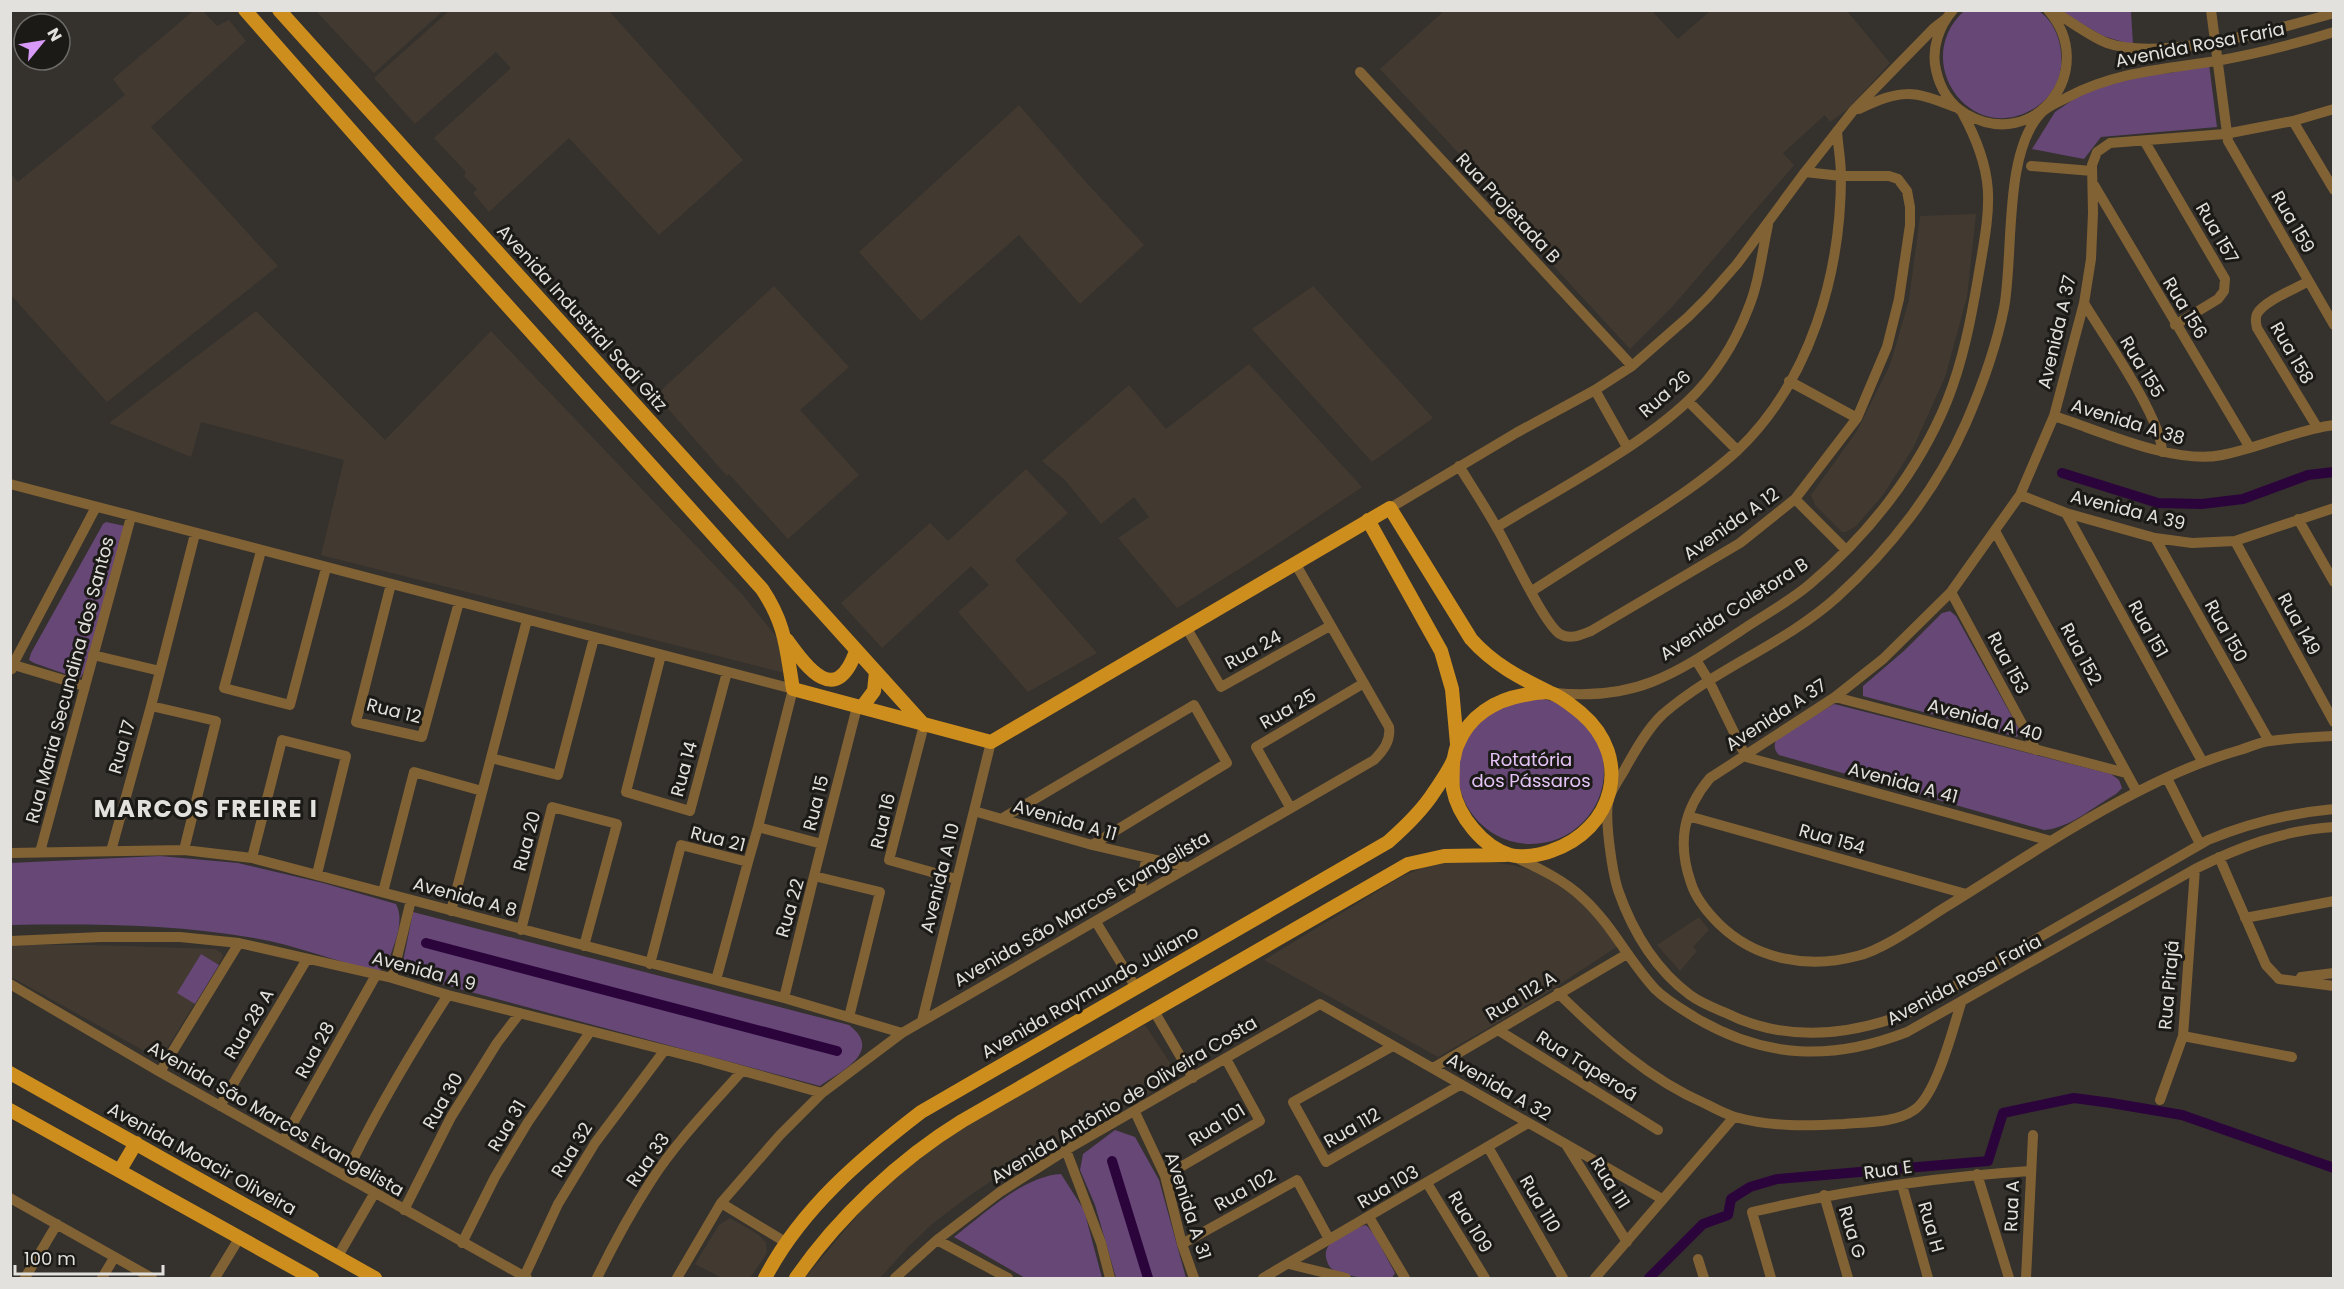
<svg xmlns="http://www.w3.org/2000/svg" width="2344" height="1289" font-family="Poppins,sans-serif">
<rect width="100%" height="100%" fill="#35312d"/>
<path fill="#423a30" d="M 1445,10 L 1652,11 L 1678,39 L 1710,11 L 1847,11 L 1890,63 L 1848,109 L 1830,122 L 1825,115 L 1783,153 L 1794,165 L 1673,306 L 1630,349 L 1493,200 L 1482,178 L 1380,69 Z
M 193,11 L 203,11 L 217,26 L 229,20 L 246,41 L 151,127 L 278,266 L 107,402 L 11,295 L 11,174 L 18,182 L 125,95 L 113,79 Z
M 316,11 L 443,11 L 374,73 Z
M 449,11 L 609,11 L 743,160 L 659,235 L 569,138 L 489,212 L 473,193 L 477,189 L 464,176 L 466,172 L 434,138 L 511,68 L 496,52 L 415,124 L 374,78 Z
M 1019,105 L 1083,179 L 1144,245 L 1080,304 L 1019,235 L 921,321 L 859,252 Z
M 1976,214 L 1967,297 L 1945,377 L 1913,448 L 1883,495 L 1856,526 L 1846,532 L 1842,532 L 1815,505 L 1811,495 L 1857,431 L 1890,365 L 1909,300 L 1920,216 Z
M 774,286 L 849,367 L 800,410 L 859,475 L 788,539 L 729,474 L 727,476 L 656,395 Z
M 1313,286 L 1433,418 L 1372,462 L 1252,329 Z
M 256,311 L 385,440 L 491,331 L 741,593 L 783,645 L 785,673 L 321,555 L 344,460 L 201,422 L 191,457 L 109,423 Z
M 1249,364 L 1362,487 L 1255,559 L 1177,608 L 1118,538 L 1149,517 L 1134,497 L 1101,524 L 1065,480 L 1042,461 L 1129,385 L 1166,429 Z
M 1026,469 L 1068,513 L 1015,560 L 1097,653 L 1028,692 L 958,612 L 989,585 L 971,566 L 882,648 L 841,603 L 930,523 L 948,541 Z
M 1447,860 L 1476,860 L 1512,865 L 1540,873 L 1583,902 L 1618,946 L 1528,1005 L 1438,1057 L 1264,960 L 1401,877 L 1424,867 Z
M 1699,917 L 1709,930 L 1693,947 L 1697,951 L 1680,971 L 1657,945 Z
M 10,945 L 94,945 L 215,949 L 222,953 L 223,957 L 171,1042 L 163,1053 L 150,1054 L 11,977 Z
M 1145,1025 L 1178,1075 L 1167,1084 L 1080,1129 L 997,1177 L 969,1196 L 932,1224 L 908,1247 L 880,1278 L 805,1278 L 876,1193 L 931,1146 L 1102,1044 Z
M 730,1218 L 759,1235 L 766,1243 L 767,1253 L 750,1278 L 722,1278 L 695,1264 L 719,1225 Z"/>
<path fill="#664776" d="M 1964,11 L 2039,11 C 2057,24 2063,46 2061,67 C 2059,84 2049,99 2035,108 C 1972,148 1909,62 1964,11 Z
M 2060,11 L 2131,11 L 2133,45 L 2103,36 Z
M 2209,64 L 2217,127 L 2101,137 L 2084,159 L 2032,149 L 2055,112 L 2086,91 L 2142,75 L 2170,73 Z
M 106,522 L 125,526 L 85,670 L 81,677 L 77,678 L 34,663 L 29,660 L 31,653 L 103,524 Z
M 1950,611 L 1956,616 L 2020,731 L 2017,737 L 1863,696 L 1863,686 L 1905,650 L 1942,613 Z
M1458 771a73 73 0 1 1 146 0a73 73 0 1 1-146 0Z
M 1834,704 L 2111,774 L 2119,780 L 2122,788 L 2116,794 C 2093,807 2070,828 2044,830 L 1779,755 C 1774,750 1774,746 1776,739 Z
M 160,856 L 238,863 L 323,883 L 396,904 C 406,923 392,947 387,966 L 378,971 C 336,962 296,945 254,938 C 173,924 92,924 11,925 L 10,863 Z
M 413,912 L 849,1025 C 884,1052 841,1071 820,1086 L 419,978 L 401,972 Z
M 201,954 L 219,965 L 195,1004 L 177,993 Z
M 1115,1130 L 1135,1137 L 1159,1180 L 1186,1278 L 1116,1278 L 1095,1205 L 1080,1170 L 1083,1154 Z
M 1061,1174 L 1084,1210 L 1102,1278 L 1025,1278 L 954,1237 C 983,1215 1023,1176 1061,1174 Z
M 1366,1225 L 1374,1234 L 1395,1273 L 1392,1278 C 1375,1278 1352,1279 1336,1271 C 1331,1269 1329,1267 1327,1261 C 1319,1241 1351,1229 1366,1225 Z"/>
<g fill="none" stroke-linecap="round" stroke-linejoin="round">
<path stroke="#2c043c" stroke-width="10" d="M 2062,473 L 2158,503 L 2202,504 L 2243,499 L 2308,475 L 2334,472
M 426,943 L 837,1051
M 1112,1161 L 1148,1278
M 1649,1278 L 1703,1224 L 1728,1215 L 1731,1199 L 1750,1187 L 1777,1179 L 1988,1161 L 2003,1113 L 2074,1098 L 2111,1103 L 2182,1115 L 2334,1168"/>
<path stroke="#806235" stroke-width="10" d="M 1953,10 C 1939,26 1931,49 1936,70 C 1940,88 1950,105 1966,114 C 2035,154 2100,69 2048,10
M 2052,10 C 2068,20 2091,37 2107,43 C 2160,62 2279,29 2334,13
M 2211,10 L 2228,141 L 2334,325
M 2334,32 C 2295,44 2256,54 2216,61 C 2165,69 2115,72 2068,97 C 2059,102 2048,106 2041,113 C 2003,153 2014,255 2004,308 C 1996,348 1982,386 1966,423 C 1937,489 1890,549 1837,597 C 1785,644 1716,668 1663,714 C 1648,728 1636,749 1626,767 C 1621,777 1610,791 1608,802 C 1605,822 1612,871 1618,890 C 1632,930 1655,969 1690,995 C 1701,1003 1714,1008 1726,1013 C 1784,1042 1847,1036 1906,1014 L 2208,840 C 2249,823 2290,813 2334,809
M 1360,72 L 1632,366
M 1859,109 C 1902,89 1912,90 1955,107
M 2334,109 L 2293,121 L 2225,134 L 2110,143 L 2097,152 L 2092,165 L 2093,213 L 2091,259 L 2084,303 L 2054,416 L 2020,495 L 1951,592 L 1883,659 L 1835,697 L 1710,778 C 1683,810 1677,843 1691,883 C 1696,899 1707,912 1719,924 C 1756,960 1808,969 1857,956 C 1883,950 1922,922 1944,908 C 2009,868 2072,825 2139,791 C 2172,774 2204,760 2240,750 C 2250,747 2260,742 2270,741 C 2291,738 2313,737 2334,736
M 2293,121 L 2334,190
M 2145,142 L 2225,279 L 2224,291 L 2218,299 L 2175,325
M 2031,166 L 2092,171
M 2094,185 L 2250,448
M 2307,282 C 2295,289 2264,301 2257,314 C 2255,318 2256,324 2257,328 L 2317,427
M 2084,303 C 2103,335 2162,418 2162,452
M 1789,381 L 1857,418
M 1595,390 L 1627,447
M 1688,401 L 1737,450
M 2054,416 C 2101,431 2174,465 2222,455 C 2260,448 2295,430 2334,425
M 1459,466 C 1472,487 1486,508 1498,530 C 1510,550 1544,624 1560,634 C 1570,640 1581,635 1591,631 L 1740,543 L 1795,499 L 1857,418 L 1887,347 L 1899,299 L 1910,225 L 1910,207 L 1907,191 L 1898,179 L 1889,176 L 1841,176 L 1805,172
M 10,484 L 793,689 L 758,827 L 822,844 L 857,707
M 2020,495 L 2066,513 L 2155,538 L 2192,543 L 2235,541 L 2334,508
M 1795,499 L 1846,550
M 1390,508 L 1516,433 L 1595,390 L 1632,366 L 1688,317 L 1708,297 L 1737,264 L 1805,172 L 1853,111 L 1934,28 L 1947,18
M 2066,513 L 2202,761
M 2298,519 L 2334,582
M 1497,527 C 1557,490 1637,449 1688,401 C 1714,376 1735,343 1748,309 C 1759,283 1762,252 1768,225
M 1995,531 L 2137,792
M 2155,538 L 2269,741
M 2235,541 L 2334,722
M 261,551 L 224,688 L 290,705 L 326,568
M 391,584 L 356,722 L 422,737 L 459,602
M 1532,591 C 1566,569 1601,547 1635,525 C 1671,502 1706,479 1738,450 C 1810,381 1841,274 1841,176 C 1841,161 1838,146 1837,131
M 1951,592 L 2036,750
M 1186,627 L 1221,687 L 1330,626
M 93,655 L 160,671 L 195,534
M 661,655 L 626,792 L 690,811 L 727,672
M 1696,660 L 1709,681 L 1746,757 L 2051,841
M 12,669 L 14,665 L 84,686
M 10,670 L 96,507
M 1555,693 C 1635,701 1674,675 1739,632 C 1762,616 1789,602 1810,584 C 1868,535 1918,472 1947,401 C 1963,361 1971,319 1978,278 C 1990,207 1998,178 1962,112
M 1835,697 L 2126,773
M 151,706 L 160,671
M 924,725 L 889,860 L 956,879
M 491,758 L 558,775 L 594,638
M 2167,778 L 2200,844
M 1290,807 L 1256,747 L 1364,683
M 974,811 L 1092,845 L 1187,867
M 1688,816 L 1966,894
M 1001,819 L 1194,705 L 1227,763 L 1092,845
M 111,851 L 151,706 L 216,721 L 184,850
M 40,852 L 131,517
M 10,853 L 184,850 L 252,858 L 784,998 L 902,1033
M 1514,857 C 1539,868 1564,880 1584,899 C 1612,925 1629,961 1655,989 C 1667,1001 1682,1009 1696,1018 C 1766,1059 1832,1061 1907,1032 L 2195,869 C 2239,847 2284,830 2334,827
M 2219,857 L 2266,965 L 2279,979 L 2334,986
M 252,858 L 282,740 L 346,756 L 317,874
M 748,862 L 758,827
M 814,876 L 822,844
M 383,892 L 414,772 L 482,791
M 1140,894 L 1146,859
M 451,911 L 527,620
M 2245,918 L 2334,901
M 1096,922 L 1135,986
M 521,930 L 552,807 L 617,824 L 584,946
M 10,941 L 101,937 L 180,937 L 239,943 L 392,978 L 448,995 L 701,1059 L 822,1093
M 650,964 L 681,845 L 748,862 L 716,980
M 2301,977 L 2334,973
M 392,978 L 411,900
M 10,984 L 160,1072 L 527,1278
M 1558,993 C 1603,1037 1648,1079 1706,1104 C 1716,1109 1725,1114 1735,1117 C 1771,1127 1807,1126 1844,1124 C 1865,1122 1896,1123 1914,1110 C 1936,1096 1953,1029 1961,1003
M 784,998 L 814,876 L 880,892 L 849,1017
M 1154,1011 L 1193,1078
M 922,1021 L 991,742
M 1498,1030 L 1658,1130
M 2183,1036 L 2292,1057
M 1393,1046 L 1293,1102 L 1326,1162 L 1460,1085
M 1433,1068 L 1627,954
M 160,1072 L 239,943
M 2160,1100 L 2183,1036 L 2195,869
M 220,1106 L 307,959
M 1135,1112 L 1165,1176 L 1182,1244 L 1194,1278
M 283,1141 L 376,975
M 1567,1146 L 1627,1242
M 1488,1147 L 1563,1278
M 1066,1150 L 1101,1243 L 1110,1278
M 1977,1174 L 2009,1278
M 345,1176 C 375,1113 410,1054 448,995
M 1165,1176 L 1260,1121 L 1226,1059
M 1427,1183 L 1485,1278
M 1902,1185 L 1928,1278
M 1824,1195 L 1848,1278
M 10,1198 L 152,1278
M 721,1203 L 787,1243
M 404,1210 L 451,1117 L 497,1043 L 520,1013
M 1369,1217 L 1405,1278
M 937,1240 L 1008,1278
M 462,1243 L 495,1177 L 528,1122 L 590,1032
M 1182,1244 L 1297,1180 L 1329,1239
M 338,1256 L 374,1194
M 1698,1259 L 1704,1278
M 1289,1264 L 1346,1278
M 524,1277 L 558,1204 L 595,1143 L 664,1051
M 25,1278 L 57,1224
M 102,1278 L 114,1258
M 215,1278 L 240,1237
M 597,1278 C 613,1245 631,1212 651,1181 C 676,1142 710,1107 742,1071
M 677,1278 L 721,1203 L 780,1135 L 822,1093 L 902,1033 L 1374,760 C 1383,751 1391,741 1389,727 L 1295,563
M 895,1278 L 937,1240 L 1000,1192 L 1066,1150 L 1320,1004 L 1662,1199
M 1263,1278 L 1528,1123
M 1595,1278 L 1734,1117
M 1771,1278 L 1752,1212 C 1843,1191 1936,1177 2030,1171
M 2026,1278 L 2033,1135"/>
<path stroke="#cd8e1d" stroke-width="14" d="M 245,10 L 399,185 L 762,589 C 786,625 786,648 793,689 L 991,742 L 1390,508 L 1471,639 C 1493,664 1520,678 1549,692
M 279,10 L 924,725
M 1368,520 L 1441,651 L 1452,689 L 1457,744
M 787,640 C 808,669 836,707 856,651
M 862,707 L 874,691 L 876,672
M 10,1073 L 375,1278
M 10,1110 L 312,1278
M 120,1170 L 136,1143
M 765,1278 C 801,1209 860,1159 921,1112 L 1388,842 C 1405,827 1422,811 1434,792 C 1440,783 1448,772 1453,761 C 1455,756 1455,749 1458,744 C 1469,716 1495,700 1524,695 C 1531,694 1544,691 1551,693 C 1561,696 1572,706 1581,713 C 1634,758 1614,830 1551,851 C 1541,855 1521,858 1510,855 C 1483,847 1458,816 1453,789 C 1452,780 1453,771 1453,762
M 796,1278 C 837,1218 900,1159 962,1121 L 1408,864 L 1444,856 L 1506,855"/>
</g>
<g text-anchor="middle" stroke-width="6" stroke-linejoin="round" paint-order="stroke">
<g font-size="18" fill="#e3e1de" stroke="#1b1a17">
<text transform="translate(2200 45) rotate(-11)" y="6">Avenida Rosa Faria</text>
<text transform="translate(1508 208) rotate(47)" y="6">Rua Projetada B</text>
<text transform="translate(2293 222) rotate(60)" y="6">Rua 159</text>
<text transform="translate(2217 233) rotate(60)" y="6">Rua 157</text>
<text transform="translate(2185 308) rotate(59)" y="6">Rua 156</text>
<text transform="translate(582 318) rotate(48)" y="6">Avenida Industrial Sadi Gitz</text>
<text transform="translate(2057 332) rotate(-77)" y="6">Avenida A 37</text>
<text transform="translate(2292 353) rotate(60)" y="6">Rua 158</text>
<text transform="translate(2142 367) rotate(59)" y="6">Rua 155</text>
<text transform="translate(1665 394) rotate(-41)" y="6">Rua 26</text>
<text transform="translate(2128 422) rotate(17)" y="6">Avenida A 38</text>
<text transform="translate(2128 510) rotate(14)" y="6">Avenida A 39</text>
<text transform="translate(1731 524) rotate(-35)" y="6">Avenida A 12</text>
<text transform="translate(1734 609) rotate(-33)" y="6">Avenida Coletora B</text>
<text transform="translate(2299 624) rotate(61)" y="6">Rua 149</text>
<text transform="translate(2148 629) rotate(61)" y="6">Rua 151</text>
<text transform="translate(2226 631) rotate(61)" y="6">Rua 150</text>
<text transform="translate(1253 650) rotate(-29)" y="6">Rua 24</text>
<text transform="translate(2081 654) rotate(62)" y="6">Rua 152</text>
<text transform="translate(2008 663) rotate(62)" y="6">Rua 153</text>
<text transform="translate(70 680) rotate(-75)" y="6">Rua Maria Secundina dos Santos</text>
<text transform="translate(1288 709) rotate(-30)" y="6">Rua 25</text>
<text transform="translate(394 711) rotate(14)" y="6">Rua 12</text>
<text transform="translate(1776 715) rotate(-33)" y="6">Avenida A 37</text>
<text transform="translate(1985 720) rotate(15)" y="6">Avenida A 40</text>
<text transform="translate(122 747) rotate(-74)" y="6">Rua 17</text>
<text transform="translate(684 769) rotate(-75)" y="6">Rua 14</text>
<text transform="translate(1903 783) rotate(15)" y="6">Avenida A 41</text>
<text transform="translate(816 803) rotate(-76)" y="6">Rua 15</text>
<text transform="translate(1065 820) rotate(16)" y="6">Avenida A 11</text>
<text transform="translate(883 821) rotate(-77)" y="6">Rua 16</text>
<text transform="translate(718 839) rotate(14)" y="6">Rua 21</text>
<text transform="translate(1832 839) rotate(16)" y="6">Rua 154</text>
<text transform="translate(527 841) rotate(-75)" y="6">Rua 20</text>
<text transform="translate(940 878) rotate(-76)" y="6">Avenida A 10</text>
<text transform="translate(465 897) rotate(15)" y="6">Avenida A 8</text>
<text transform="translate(790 908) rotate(-74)" y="6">Rua 22</text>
<text transform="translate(1082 909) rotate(-30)" y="6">Avenida São Marcos Evangelista</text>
<text transform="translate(424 971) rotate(15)" y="6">Avenida A 9</text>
<text transform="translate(1964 980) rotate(-28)" y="6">Avenida Rosa Faria</text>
<text transform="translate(2169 985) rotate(-85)" y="6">Rua Pirajá</text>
<text transform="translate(1090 992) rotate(-30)" y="6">Avenida Raymundo Juliano</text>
<text transform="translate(1521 996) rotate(-31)" y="6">Rua 112 A</text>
<text transform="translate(249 1024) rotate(-59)" y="6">Rua 28 A</text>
<text transform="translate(315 1050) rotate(-61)" y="6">Rua 28</text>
<text transform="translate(1587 1066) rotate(32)" y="6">Rua Taperoá</text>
<text transform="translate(1499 1087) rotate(30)" y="6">Avenida A 32</text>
<text transform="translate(1124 1100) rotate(-31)" y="6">Avenida Antônio de Oliveira Costa</text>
<text transform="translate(443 1101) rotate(-60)" y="6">Rua 30</text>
<text transform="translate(276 1119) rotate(30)" y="6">Avenida São Marcos Evangelista</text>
<text transform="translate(1217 1125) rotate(-32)" y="6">Rua 101</text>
<text transform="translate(507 1126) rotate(-59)" y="6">Rua 31</text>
<text transform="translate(1352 1128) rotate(-30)" y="6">Rua 112</text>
<text transform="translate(572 1150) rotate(-58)" y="6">Rua 32</text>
<text transform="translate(202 1159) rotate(29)" y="6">Avenida Moacir Oliveira</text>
<text transform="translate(648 1160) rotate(-55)" y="6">Rua 33</text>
<text transform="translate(1888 1170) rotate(-8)" y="6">Rua E</text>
<text transform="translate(1610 1183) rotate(58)" y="6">Rua 111</text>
<text transform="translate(1388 1187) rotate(-30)" y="6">Rua 103</text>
<text transform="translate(1245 1190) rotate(-29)" y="6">Rua 102</text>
<text transform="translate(1540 1204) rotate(60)" y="6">Rua 110</text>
<text transform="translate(1188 1206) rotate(72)" y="6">Avenida A 31</text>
<text transform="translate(2012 1206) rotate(-88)" y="6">Rua A</text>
<text transform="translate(1470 1222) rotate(59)" y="6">Rua 109</text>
<text transform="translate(1931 1227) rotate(74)" y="6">Rua H</text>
<text transform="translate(1852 1232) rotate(73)" y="6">Rua G</text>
</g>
<g font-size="18" fill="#e4c3f7" stroke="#1b1a17">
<text x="1531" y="766">Rotatória<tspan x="1531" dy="21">dos Pássaros</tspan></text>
</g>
<g font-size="24" font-weight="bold" letter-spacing="1.5" fill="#e3e1de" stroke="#1b1a17">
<text x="206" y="817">MARCOS FREIRE I</text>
</g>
</g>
<rect width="2344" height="1289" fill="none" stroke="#e3e1de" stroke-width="24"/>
<g transform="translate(42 42) rotate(60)"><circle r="28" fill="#1b1a17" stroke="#6b6a67" stroke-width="1.5"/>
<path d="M0-4.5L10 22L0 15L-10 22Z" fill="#d89af8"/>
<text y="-9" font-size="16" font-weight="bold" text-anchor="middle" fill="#e3e1de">N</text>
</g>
<path d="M15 1265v9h148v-9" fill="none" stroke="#e3e1de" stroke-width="3"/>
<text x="24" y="1265" font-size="18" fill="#e3e1de" stroke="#1b1a17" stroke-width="4.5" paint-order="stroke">100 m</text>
</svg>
